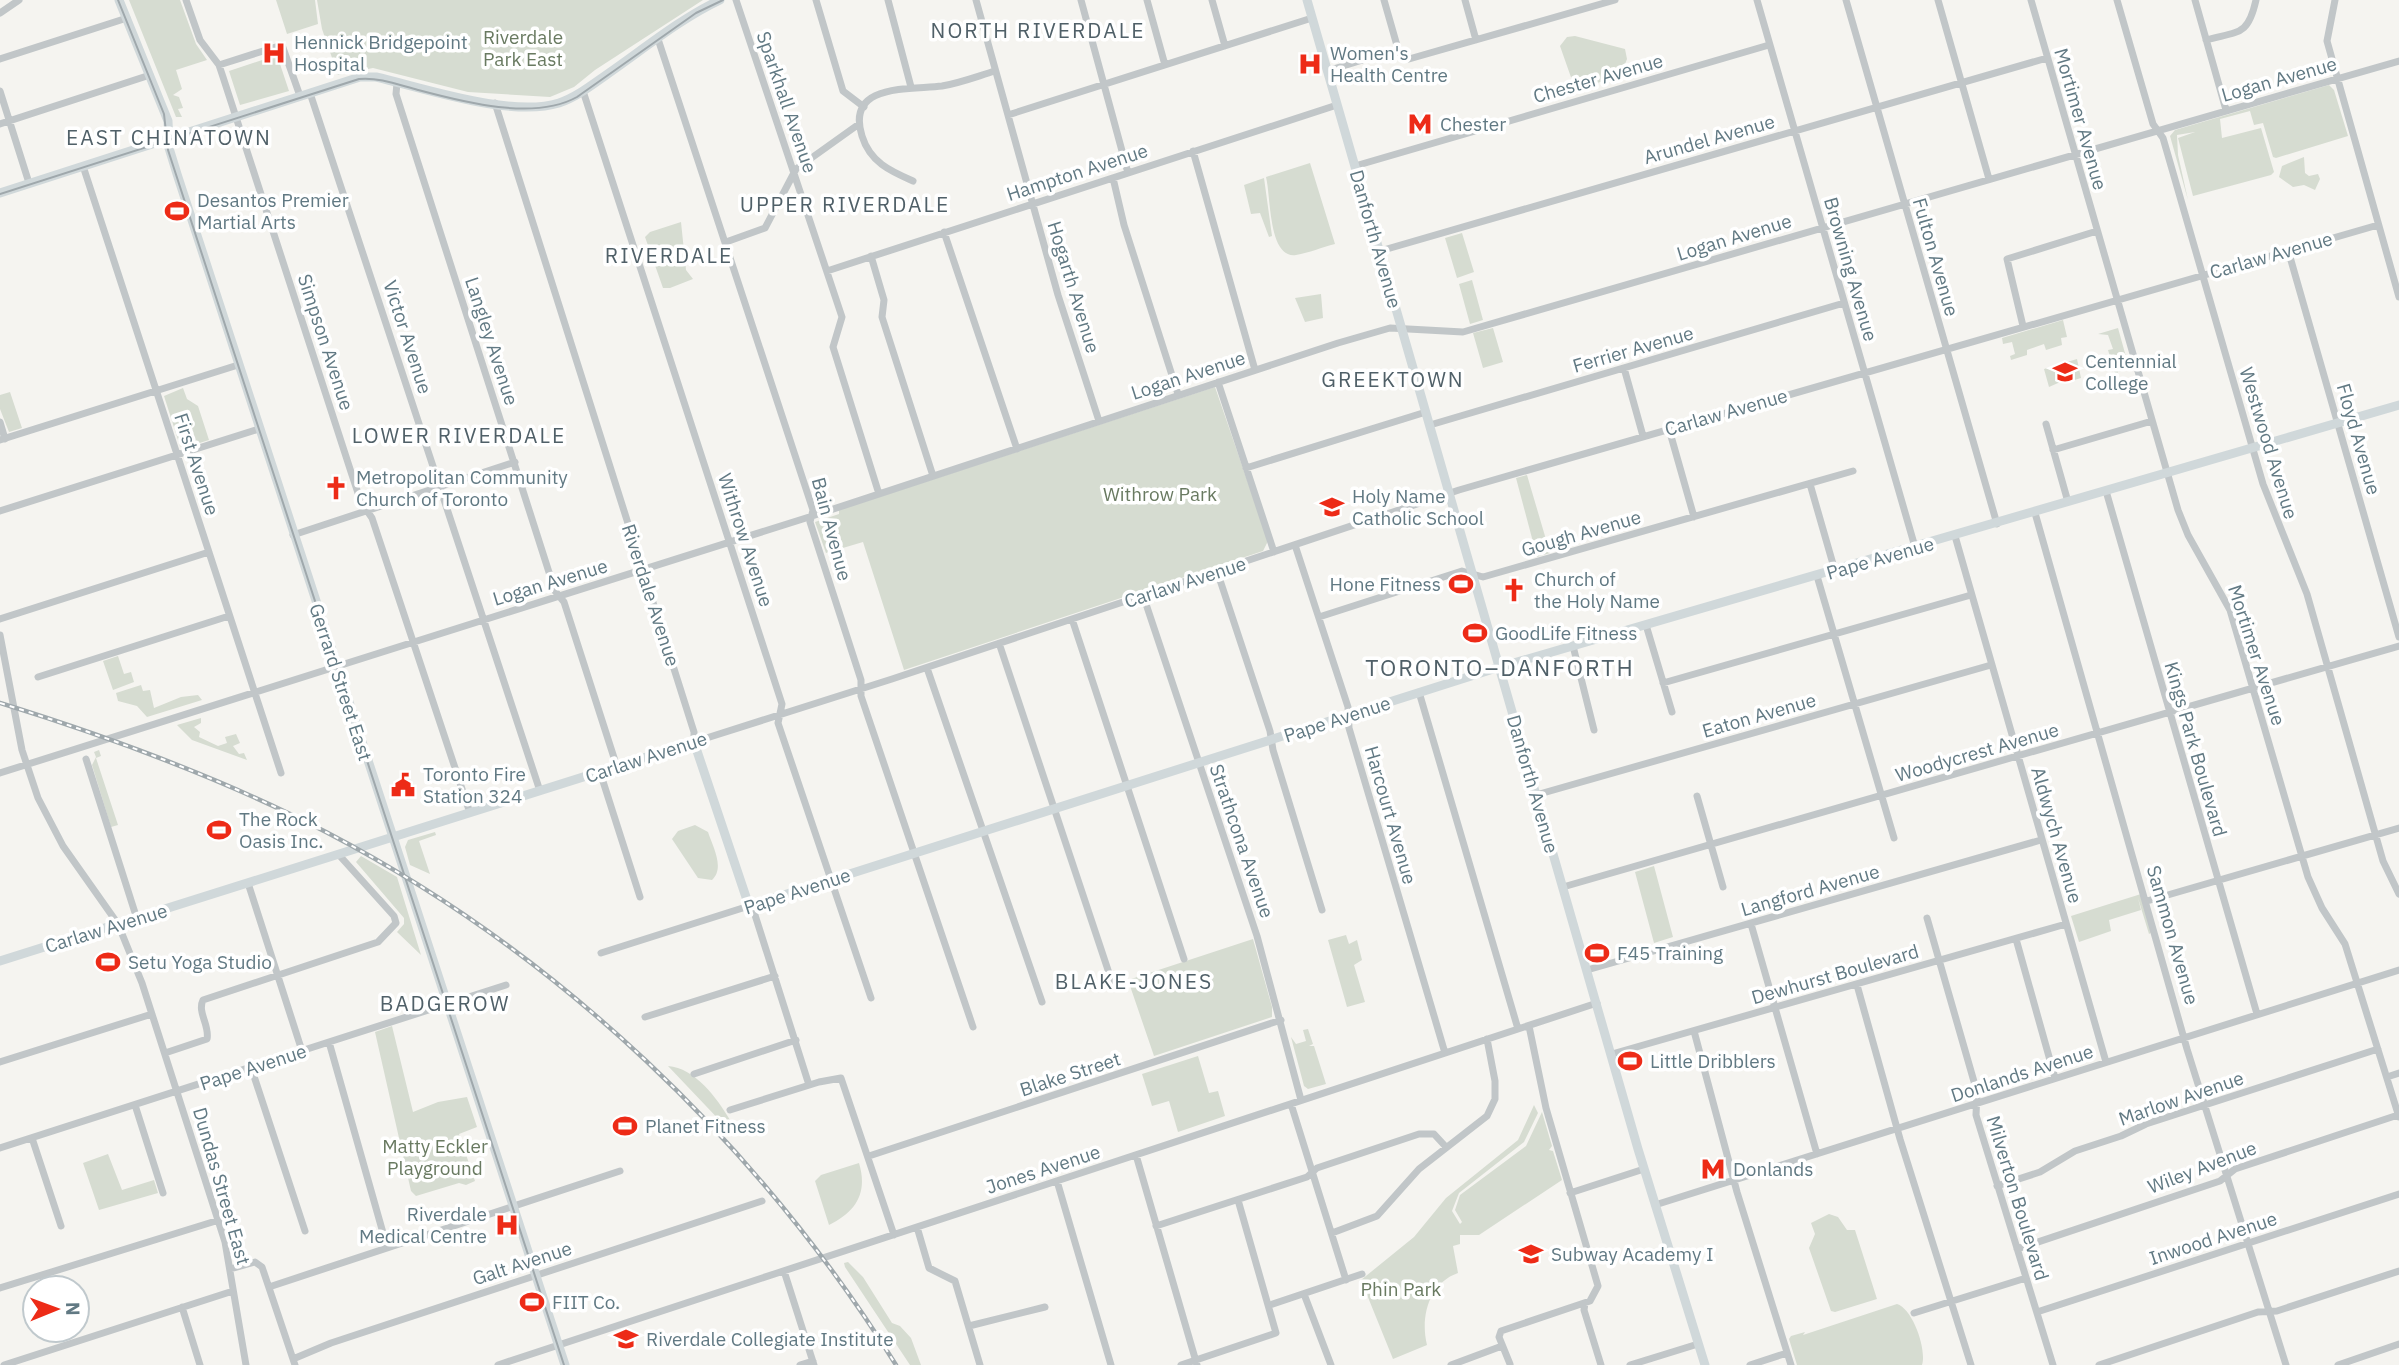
<svg xmlns="http://www.w3.org/2000/svg" width="2399" height="1365" font-family="'IBM Plex Sans',sans-serif">
<rect width="100%" height="100%" fill="#f5f4f0"/>
<path fill="#d6dcd1" d="M 129,0 L 180,0 L 196,44 L 207,60 L 176,70 L 182,89 L 173,95 L 179,97 L 183,108 L 178,109 L 182,117 L 176,117 Z
M 276,0 L 315,0 L 318,24 L 287,34 Z
M 317,0 L 703,0 L 595,70 L 574,87 L 550,97 L 468,92 L 373,68 L 338,75 L 322,29 Z
M 1575,36 L 1625,49 L 1627,59 L 1620,77 L 1585,86 L 1573,83 L 1560,46 L 1567,37 Z
M 277,55 L 289,91 L 240,105 L 229,71 Z
M 2329,85 L 2334,90 L 2348,136 L 2276,158 L 2273,157 L 2263,123 L 2254,125 L 2250,111 L 2220,119 L 2222,138 L 2261,128 L 2274,172 L 2271,175 L 2193,196 L 2178,138 L 2195,132 L 2177,135 L 2178,155 L 2188,200 L 2170,136 L 2175,130 Z
M 2304,157 L 2305,173 L 2309,176 L 2318,174 L 2320,179 L 2315,190 L 2304,185 L 2293,187 L 2279,177 L 2282,166 Z
M 1310,163 L 1335,244 C 1322,247 1309,253 1296,255 C 1268,259 1271,196 1266,177 Z
M 1264,178 L 1272,236 L 1269,237 L 1260,213 L 1251,214 L 1244,185 Z
M 681,222 L 686,270 L 693,279 L 670,288 L 663,288 L 645,237 L 650,232 Z
M 1462,233 L 1474,272 L 1457,278 L 1445,238 Z
M 1472,280 L 1483,320 L 1470,324 L 1459,284 Z
M 1321,294 L 1323,318 L 1305,322 L 1295,298 Z
M 2063,320 L 2067,337 L 2061,338 L 2062,345 L 2046,350 L 2044,344 L 2027,350 L 2027,355 L 2011,360 L 2010,356 L 2015,354 L 2012,342 L 2003,344 L 2002,338 Z
M 1493,328 L 1503,362 L 1483,368 L 1473,333 Z
M 2118,328 L 2128,364 L 2118,369 L 2117,380 L 2108,350 L 2113,349 L 2108,335 L 2098,334 Z
M 2077,359 L 2081,378 L 2068,382 L 2067,379 L 2049,387 L 2044,369 Z
M 1215,387 L 1268,541 L 1263,551 L 904,670 L 863,542 L 826,553 L 815,522 L 839,514 L 839,510 Z
M 183,388 L 187,399 L 198,406 L 209,440 L 184,448 L 180,446 L 164,396 Z
M 10,392 L 22,428 L 9,432 L 0,409 L 0,395 Z
M 1527,475 L 1550,553 L 1537,557 L 1516,478 Z
M 118,656 L 124,674 L 131,672 L 134,682 L 113,690 L 103,661 Z
M 141,685 L 143,691 L 150,690 L 154,708 L 181,697 L 198,695 L 202,700 L 147,717 L 137,706 L 118,701 L 116,693 Z
M 201,718 L 201,723 L 194,727 L 200,732 L 199,737 L 218,746 L 227,743 L 225,737 L 236,734 L 240,743 L 233,746 L 239,754 L 244,753 L 247,760 L 192,740 L 177,725 Z
M 99,750 L 101,756 L 96,758 L 118,825 L 111,827 L 92,765 L 96,757 L 94,752 Z
M 695,825 L 708,832 C 713,847 725,868 712,880 L 698,878 L 672,839 L 678,831 Z
M 435,832 L 436,835 L 419,841 L 430,874 L 410,865 L 405,847 L 408,840 Z
M 361,856 L 397,877 L 421,955 L 397,932 L 404,924 L 404,918 L 356,862 Z
M 1654,866 L 1673,937 L 1654,943 L 1635,872 Z
M 2141,894 L 2152,932 L 2149,934 L 2138,898 L 2141,910 L 2109,920 L 2111,931 L 2079,942 L 2071,916 Z
M 1346,935 L 1349,944 L 1357,940 L 1362,960 L 1354,965 L 1365,1002 L 1347,1007 L 1328,940 Z
M 1253,939 L 1272,1007 L 1272,1017 L 1154,1056 L 1128,980 Z
M 392,1026 L 413,1112 L 438,1102 L 467,1097 L 477,1127 L 459,1134 L 475,1181 L 466,1185 L 459,1183 L 416,1196 L 411,1191 L 375,1032 Z
M 1308,1029 L 1313,1044 L 1309,1046 L 1314,1046 L 1326,1084 L 1308,1089 L 1304,1086 L 1291,1037 L 1296,1044 L 1306,1041 L 1303,1030 Z
M 1198,1056 L 1209,1093 L 1218,1091 L 1225,1116 L 1178,1132 L 1169,1101 L 1152,1106 L 1142,1074 Z
M 668,1066 C 695,1068 717,1098 730,1120 L 729,1124 L 724,1125 Z
M 1534,1105 L 1538,1113 L 1524,1142 L 1459,1193 L 1452,1211 L 1460,1224 L 1462,1222 L 1455,1210 L 1460,1195 L 1526,1146 L 1542,1112 L 1552,1146 L 1549,1150 L 1553,1151 L 1562,1180 L 1479,1235 L 1460,1235 L 1460,1244 L 1453,1246 L 1458,1273 C 1429,1283 1420,1317 1427,1345 L 1393,1359 L 1361,1280 L 1414,1237 L 1446,1198 L 1518,1140 Z
M 108,1154 L 122,1190 L 154,1180 L 158,1193 L 99,1210 L 83,1163 Z
M 859,1163 C 868,1193 856,1212 829,1225 L 815,1181 L 821,1175 Z
M 1829,1214 L 1838,1217 L 1847,1230 L 1855,1230 L 1877,1299 L 1835,1312 L 1831,1311 L 1809,1248 L 1815,1234 L 1811,1223 Z
M 848,1262 L 863,1277 L 892,1323 L 900,1326 L 911,1338 L 921,1365 L 910,1365 L 845,1267 L 844,1263 Z
M 1897,1304 C 1913,1309 1927,1350 1922,1365 L 1797,1365 L 1789,1339 L 1791,1336 L 1805,1332 L 1803,1335 Z"/>
<g fill="none" stroke-linecap="round" stroke-linejoin="round">
<path stroke="#c1c6c8" stroke-width="7" d="M 186,0 L 200,40 L 219,65 L 223,77 L 352,475 L 361,502 L 372,518 L 470,813
M 736,0 L 842,317 L 833,347 L 879,494
M 816,0 L 843,91 L 864,107
M 888,0 L 911,87
M 976,0 L 1058,295 L 1099,421
M 1081,0 L 1128,173
M 1147,0 L 1165,65
M 1212,0 L 1225,46
M 1384,0 L 1398,49 L 1402,56 L 1409,59 L 1615,0
M 1465,0 L 1476,40
M 1757,0 L 1915,547
M 1846,0 L 1997,524
M 1938,0 L 1989,179
M 2031,0 L 2178,510 L 2188,535 L 2230,610 L 2308,877 L 2322,908 L 2345,944 L 2399,1117
M 2117,0 L 2153,124 L 2163,138 L 2263,484 L 2307,594 L 2383,861 L 2399,894
M 2195,0 L 2226,110
M 2335,0 L 2327,41 L 2399,297
M 0,13 L 19,0
M 658,39 L 813,510 L 810,522 L 861,680 L 861,696 L 973,1027
M 2206,40 C 2239,31 2248,36 2256,0
M 0,59 L 127,18
M 219,65 L 282,45 L 300,96
M 1327,71 L 1398,49
M 397,83 L 396,94 L 555,591 L 564,602 L 617,767
M 0,91 L 29,183
M 583,91 L 782,704 L 778,723 L 871,998
M 310,93 L 540,791
M 495,103 L 694,732 L 694,742 L 892,679 L 1459,490 L 2378,225
M 1008,115 L 1312,18
M 0,124 L 150,75
M 1193,151 L 1255,370
M 83,166 L 281,773
M 1355,166 L 1769,45
M 1113,178 L 1124,225 L 1178,394
M 913,181 C 890,171 870,162 862,136 C 845,82 912,90 942,86 C 960,83 978,76 995,71
M 944,232 L 1017,449
M 726,242 L 765,228 L 796,169 L 859,124
M 2288,250 L 2399,637
M 1380,251 L 2047,58
M 871,256 L 884,300 L 882,317 L 933,476
M 827,271 L 1337,105
M 2023,326 L 2007,259 L 2097,231
M 1624,368 L 1643,436
M 1218,382 L 1274,552
M 0,422 L 5,439
M 2046,424 L 2068,502
M 1430,425 L 1844,303
M 1669,429 L 1694,517
M 0,440 L 238,365
M 2053,450 L 2152,421
M 1246,468 L 1426,412
M 1810,484 L 1835,571
M 2106,491 L 2257,1014
M 0,511 L 259,429
M 2035,513 L 2187,1049 L 2286,1365
M 293,535 L 515,462
M 1955,536 L 2106,1062
M 1295,545 L 1348,707 L 1349,728 L 1445,1053
M 1217,571 L 1270,731 L 1273,750 L 1322,910
M 1817,576 L 1894,838
M 1143,595 L 1257,936 L 1301,1100
M 1319,617 L 1462,571 L 1483,577 L 1853,471
M 0,619 L 209,552
M 1072,619 L 1184,959
M 1646,625 L 1672,712
M 0,635 L 22,750 L 38,798 L 63,846 L 118,924 L 142,983 L 225,1242 L 246,1365
M 999,643 L 1112,982
M 1573,646 L 1594,730
M 927,668 L 1042,1002
M 38,677 L 229,616
M 1663,683 L 1971,595
M 1419,692 L 1518,1029
M 86,759 L 137,919
M 600,772 L 640,897
M 0,773 L 806,518 L 1338,343 L 1390,328 L 1463,332 L 2399,61
M 1536,795 L 1991,665
M 1697,796 L 1723,887
M 248,883 L 302,1051
M 1563,887 L 2399,646
M 2147,901 L 2399,828
M 1927,918 L 1977,1092 L 1976,1115 L 2053,1365
M 1751,924 L 1817,1154
M 2016,939 L 2055,1078
M 601,953 L 749,906 L 755,915 L 809,1085
M 1587,970 L 2041,840
M 1857,985 L 1900,1139 L 1971,1365
M 645,1017 L 775,976
M 1694,1031 L 1737,1192 L 1791,1365
M 329,1042 L 387,1247
M 165,1053 L 207,1039 C 210,1026 197,1012 203,1000 L 378,942 L 396,923 L 394,916 L 339,855
M 1612,1054 L 2066,924
M 0,1062 L 152,1014
M 251,1067 L 305,1231
M 694,1074 L 796,1040
M 2387,1077 L 2399,1073
M 1291,1104 L 1346,1280
M 135,1105 L 163,1193
M 730,1110 L 819,1082 L 841,1078 L 894,1235
M 32,1138 L 61,1226
M 0,1148 L 506,985
M 1136,1155 L 1197,1365
M 869,1156 L 1281,1020
M 1057,1181 L 1111,1365
M 1997,1186 L 2040,1172 L 2075,1151 L 2121,1136 L 2146,1124 L 2378,1049
M 1570,1193 L 1644,1169
M 1655,1205 L 2399,970
M 1156,1226 L 1307,1177 L 1317,1168 L 1419,1134 L 1434,1134 L 1446,1147
M 917,1227 L 929,1268 L 955,1281 L 980,1365
M 1332,1233 L 1377,1216 L 1419,1169 L 1487,1116 L 1495,1099 L 1495,1081 L 1487,1039
M 2017,1249 L 2220,1181 L 2235,1169 L 2398,1115
M 230,1269 L 255,1262 L 262,1267 L 295,1365
M 784,1271 L 814,1365
M 269,1287 L 620,1171
M 0,1288 L 219,1220
M 1304,1294 L 1331,1365
M 1585,1303 L 1584,1310 L 1601,1365
M 1270,1305 L 1362,1274
M 182,1307 L 200,1365
M 2037,1312 L 2399,1194
M 1914,1313 L 2026,1278
M 969,1326 L 1045,1307
M 293,1359 L 331,1343 L 762,1201
M 1510,1364 L 1499,1337 L 1501,1331 L 1590,1301 L 1598,1286 L 1546,1108 L 1529,1026
M 4,1365 L 233,1291
M 498,1365 L 1597,1003
M 800,1365 L 813,1361
M 1181,1365 L 1276,1333 L 1238,1200
M 1451,1365 L 1502,1346
M 1630,1365 L 1698,1344
M 1750,1365 L 1787,1353
M 2099,1365 L 2258,1312 L 2277,1311 L 2399,1271
M 2338,1365 L 2399,1344"/>
<path stroke="#d0d8da" stroke-width="9" d="M 119,0 L 168,121 L 169,148 L 177,174 L 565,1365
M 1307,0 L 1638,1149 L 1705,1365
M 0,193 L 360,77 L 376,77 C 424,88 511,118 559,103 C 577,97 593,84 609,73 C 645,48 680,19 720,0
M 0,961 L 694,742 L 749,906 L 1490,670 L 2399,405"/>
<path stroke="#9fa8ac" stroke-width="2" d="M 118,0 L 164,114 L 168,150 L 564,1365
M 0,194 L 359,79 C 379,77 399,85 418,90 C 463,102 534,121 577,97 L 696,13 L 723,0"/>
<g stroke="#9fa8ac" stroke-width="4.5">
<path id="rail" d="M 0,703 C 145,748 251,793 326,832 C 558,953 758,1144 896,1365"/>
</g>
<use href="#rail" stroke="#fff" stroke-width="2" stroke-dasharray="5" stroke-linecap="butt"/>
</g>
<defs>
<g id="hospital-bare" transform="scale(1.89)"><path d="M-5-5h3v3.5h4V-5h3V5h-3V1.5h-4V5h-3Z" fill="#ed2b17" stroke="#fff" stroke-width="2.5" paint-order="stroke"/></g>
<g id="metro-bare" transform="scale(1.89)"><path d="M-5.5 5V-5H-3L0 0L3-5H5.5V5H3V-.5L0 4L-3-.5V5Z" fill="#ed2b17" stroke="#fff" stroke-width="2.5" paint-order="stroke"/></g>
<g id="stadium-bare" transform="scale(1.89)"><path d="M0-5a6.5 5 0 1 0 0 10a6.5 5 0 1 0 0-10ZM-3.5-1.8h7v3.6h-7Z" fill="#ed2b17" stroke="#fff" stroke-width="2.5" paint-order="stroke"/></g>
<g id="university-bare" transform="scale(1.89)"><path d="M0-5L7-2L0 1L-7-2ZM-4 1L0 2.5L4 1V4Q0 6-4 4Z" fill="#ed2b17" stroke="#fff" stroke-width="2.5" paint-order="stroke"/></g>
<g id="church-bare" transform="scale(1.89)"><path d="M-1.2-6h2.4v3.5h3.3v2.4h-3.3V6h-2.4V-.1h-3.3v-2.4h3.3Z" fill="#ed2b17" stroke="#fff" stroke-width="2.5" paint-order="stroke"/></g>
<g id="school-bare" transform="scale(1.89)"><path d="M0-5L7-2L0 1L-7-2ZM-4 1L0 2.5L4 1V4Q0 6-4 4Z" fill="#ed2b17" stroke="#fff" stroke-width="2.5" paint-order="stroke"/></g>
<g id="civic-bare" transform="scale(1.89)"><path d="M-.6-6.5H3V-4.5H.6V-3L4-1V1h2V6H-6V1h2V-1L-.6-3ZM-1.2 2.5V6h2.4V2.5Z" fill="#ed2b17" stroke="#fff" stroke-width="2.5" paint-order="stroke"/></g>
</defs>
<g fill-rule="evenodd">
<use href="#hospital-bare" x="274" y="53"/>
<use href="#hospital-bare" x="1310" y="64"/>
<use href="#metro-bare" x="1420" y="124"/>
<use href="#stadium-bare" x="177" y="211"/>
<use href="#university-bare" x="2065" y="372"/>
<use href="#church-bare" x="336" y="488"/>
<use href="#school-bare" x="1332" y="507"/>
<use href="#stadium-bare" x="1461" y="584"/>
<use href="#church-bare" x="1514" y="590"/>
<use href="#stadium-bare" x="1475" y="633"/>
<use href="#civic-bare" x="403" y="785"/>
<use href="#stadium-bare" x="219" y="830"/>
<use href="#stadium-bare" x="1597" y="953"/>
<use href="#stadium-bare" x="108" y="962"/>
<use href="#stadium-bare" x="1630" y="1061"/>
<use href="#stadium-bare" x="625" y="1126"/>
<use href="#metro-bare" x="1713" y="1169"/>
<use href="#hospital-bare" x="507" y="1225"/>
<use href="#school-bare" x="1531" y="1254"/>
<use href="#stadium-bare" x="532" y="1302"/>
<use href="#school-bare" x="626" y="1339"/>
</g>
<g text-anchor="middle" stroke-width="7" stroke-linejoin="round" paint-order="stroke">
<g font-size="19" fill="#697a61" stroke="#fff">
<text x="523" y="44">Riverdale<tspan x="523" dy="22">Park East</tspan></text>
<text x="1160" y="501">Withrow Park</text>
<text x="435" y="1153">Matty Eckler<tspan x="435" dy="22">Playground</tspan></text>
<text x="1401" y="1296">Phin Park</text>
</g>
<g font-size="19" fill="#617983" stroke="#fff" text-anchor="start">
<text x="294" y="49">Hennick Bridgepoint<tspan x="294" dy="22">Hospital</tspan></text>
<text x="1330" y="60">Women's<tspan x="1330" dy="22">Health Centre</tspan></text>
<text x="1440" y="131">Chester</text>
<text x="197" y="207">Desantos Premier<tspan x="197" dy="22">Martial Arts</tspan></text>
<text x="2085" y="368">Centennial<tspan x="2085" dy="22">College</tspan></text>
<text x="356" y="484">Metropolitan Community<tspan x="356" dy="22">Church of Toronto</tspan></text>
<text x="1352" y="503">Holy Name<tspan x="1352" dy="22">Catholic School</tspan></text>
<text x="1534" y="586">Church of<tspan x="1534" dy="22">the Holy Name</tspan></text>
<text x="1441" y="591" text-anchor="end">Hone Fitness</text>
<text x="1495" y="640">GoodLife Fitness</text>
<text x="423" y="781">Toronto Fire<tspan x="423" dy="22">Station 324</tspan></text>
<text x="239" y="826">The Rock<tspan x="239" dy="22">Oasis Inc.</tspan></text>
<text x="1617" y="960">F45 Training</text>
<text x="128" y="969">Setu Yoga Studio</text>
<text x="1650" y="1068">Little Dribblers</text>
<text x="645" y="1133">Planet Fitness</text>
<text x="1733" y="1176">Donlands</text>
<text x="487" y="1221" text-anchor="end">Riverdale<tspan x="487" dy="22">Medical Centre</tspan></text>
<text x="1551" y="1261">Subway Academy I</text>
<text x="552" y="1309">FIIT Co.</text>
<text x="646" y="1346">Riverdale Collegiate Institute</text>
</g>
<g font-size="19" fill="#617983" stroke="#fff">
<text transform="translate(1598 78) rotate(-16)" y="7">Chester Avenue</text>
<text transform="translate(2279 79) rotate(-16)" y="7">Logan Avenue</text>
<text transform="translate(787 102) rotate(71)" y="7">Sparkhall Avenue</text>
<text transform="translate(2081 119) rotate(74)" y="7">Mortimer Avenue</text>
<text transform="translate(1709 139) rotate(-16)" y="7">Arundel Avenue</text>
<text transform="translate(1077 172) rotate(-18)" y="7">Hampton Avenue</text>
<text transform="translate(1734 237) rotate(-17)" y="7">Logan Avenue</text>
<text transform="translate(1376 239) rotate(74)" y="7">Danforth Avenue</text>
<text transform="translate(2271 255) rotate(-16)" y="7">Carlaw Avenue</text>
<text transform="translate(1936 257) rotate(74)" y="7">Fulton Avenue</text>
<text transform="translate(1851 269) rotate(74)" y="7">Browning Avenue</text>
<text transform="translate(1074 287) rotate(73)" y="7">Hogarth Avenue</text>
<text transform="translate(408 337) rotate(72)" y="7">Victor Avenue</text>
<text transform="translate(492 341) rotate(72)" y="7">Langley Avenue</text>
<text transform="translate(326 342) rotate(72)" y="7">Simpson Avenue</text>
<text transform="translate(1633 349) rotate(-16)" y="7">Ferrier Avenue</text>
<text transform="translate(1188 375) rotate(-18)" y="7">Logan Avenue</text>
<text transform="translate(1726 412) rotate(-16)" y="7">Carlaw Avenue</text>
<text transform="translate(2359 439) rotate(74)" y="7">Floyd Avenue</text>
<text transform="translate(2269 443) rotate(73)" y="7">Westwood Avenue</text>
<text transform="translate(197 464) rotate(72)" y="7">First Avenue</text>
<text transform="translate(832 529) rotate(75)" y="7">Bain Avenue</text>
<text transform="translate(1581 533) rotate(-16)" y="7">Gough Avenue</text>
<text transform="translate(746 540) rotate(72)" y="7">Withrow Avenue</text>
<text transform="translate(1880 558) rotate(-16)" y="7">Pape Avenue</text>
<text transform="translate(550 582) rotate(-17)" y="7">Logan Avenue</text>
<text transform="translate(1185 582) rotate(-18)" y="7">Carlaw Avenue</text>
<text transform="translate(651 595) rotate(72)" y="7">Riverdale Avenue</text>
<text transform="translate(2257 655) rotate(72)" y="7">Mortimer Avenue</text>
<text transform="translate(341 682) rotate(72)" y="7">Gerrard Street East</text>
<text transform="translate(1759 715) rotate(-16)" y="7">Eaton Avenue</text>
<text transform="translate(1337 719) rotate(-18)" y="7">Pape Avenue</text>
<text transform="translate(2196 749) rotate(74)" y="7">Kings Park Boulevard</text>
<text transform="translate(1977 752) rotate(-16)" y="7">Woodycrest Avenue</text>
<text transform="translate(646 757) rotate(-18)" y="7">Carlaw Avenue</text>
<text transform="translate(1533 784) rotate(74)" y="7">Danforth Avenue</text>
<text transform="translate(1391 815) rotate(74)" y="7">Harcourt Avenue</text>
<text transform="translate(2057 835) rotate(74)" y="7">Aldwych Avenue</text>
<text transform="translate(1242 841) rotate(71)" y="7">Strathcona Avenue</text>
<text transform="translate(1810 890) rotate(-16)" y="7">Langford Avenue</text>
<text transform="translate(797 891) rotate(-18)" y="7">Pape Avenue</text>
<text transform="translate(106 928) rotate(-17)" y="7">Carlaw Avenue</text>
<text transform="translate(2173 935) rotate(74)" y="7">Sammon Avenue</text>
<text transform="translate(1835 974) rotate(-16)" y="7">Dewhurst Boulevard</text>
<text transform="translate(253 1067) rotate(-18)" y="7">Pape Avenue</text>
<text transform="translate(2022 1073) rotate(-18)" y="7">Donlands Avenue</text>
<text transform="translate(1070 1074) rotate(-18)" y="7">Blake Street</text>
<text transform="translate(2181 1098) rotate(-19)" y="7">Marlow Avenue</text>
<text transform="translate(2202 1167) rotate(-21)" y="7">Wiley Avenue</text>
<text transform="translate(1043 1169) rotate(-18)" y="7">Jones Avenue</text>
<text transform="translate(222 1186) rotate(74)" y="7">Dundas Street East</text>
<text transform="translate(2018 1198) rotate(73)" y="7">Milverton Boulevard</text>
<text transform="translate(2213 1238) rotate(-18)" y="7">Inwood Avenue</text>
<text transform="translate(522 1263) rotate(-18)" y="7">Galt Avenue</text>
</g>
<g font-size="21" letter-spacing="2" fill="#506068" stroke="#fff">
<text x="1038" y="38">NORTH RIVERDALE</text>
<text x="169" y="145">EAST CHINATOWN</text>
<text x="845" y="212">UPPER RIVERDALE</text>
<text x="669" y="263">RIVERDALE</text>
<text x="1393" y="387">GREEKTOWN</text>
<text x="459" y="443">LOWER RIVERDALE</text>
<text x="1134" y="989">BLAKE-JONES</text>
<text x="445" y="1011">BADGEROW</text>
</g>
<g font-size="23" letter-spacing="2" fill="#506068" stroke="#fff">
<text x="1500" y="676">TORONTO–DANFORTH</text>
</g>
</g>
<g transform="translate(56 1309) rotate(89)"><circle r="33" fill="#ffffff" stroke="#c0c9cd" stroke-width="2"/>
<path d="M0-5L12 26L0 18L-12 26Z" fill="#ed2b17"/>
<text y="-10" font-size="19" font-weight="bold" text-anchor="middle" fill="#617983">N</text>
</g>
</svg>
